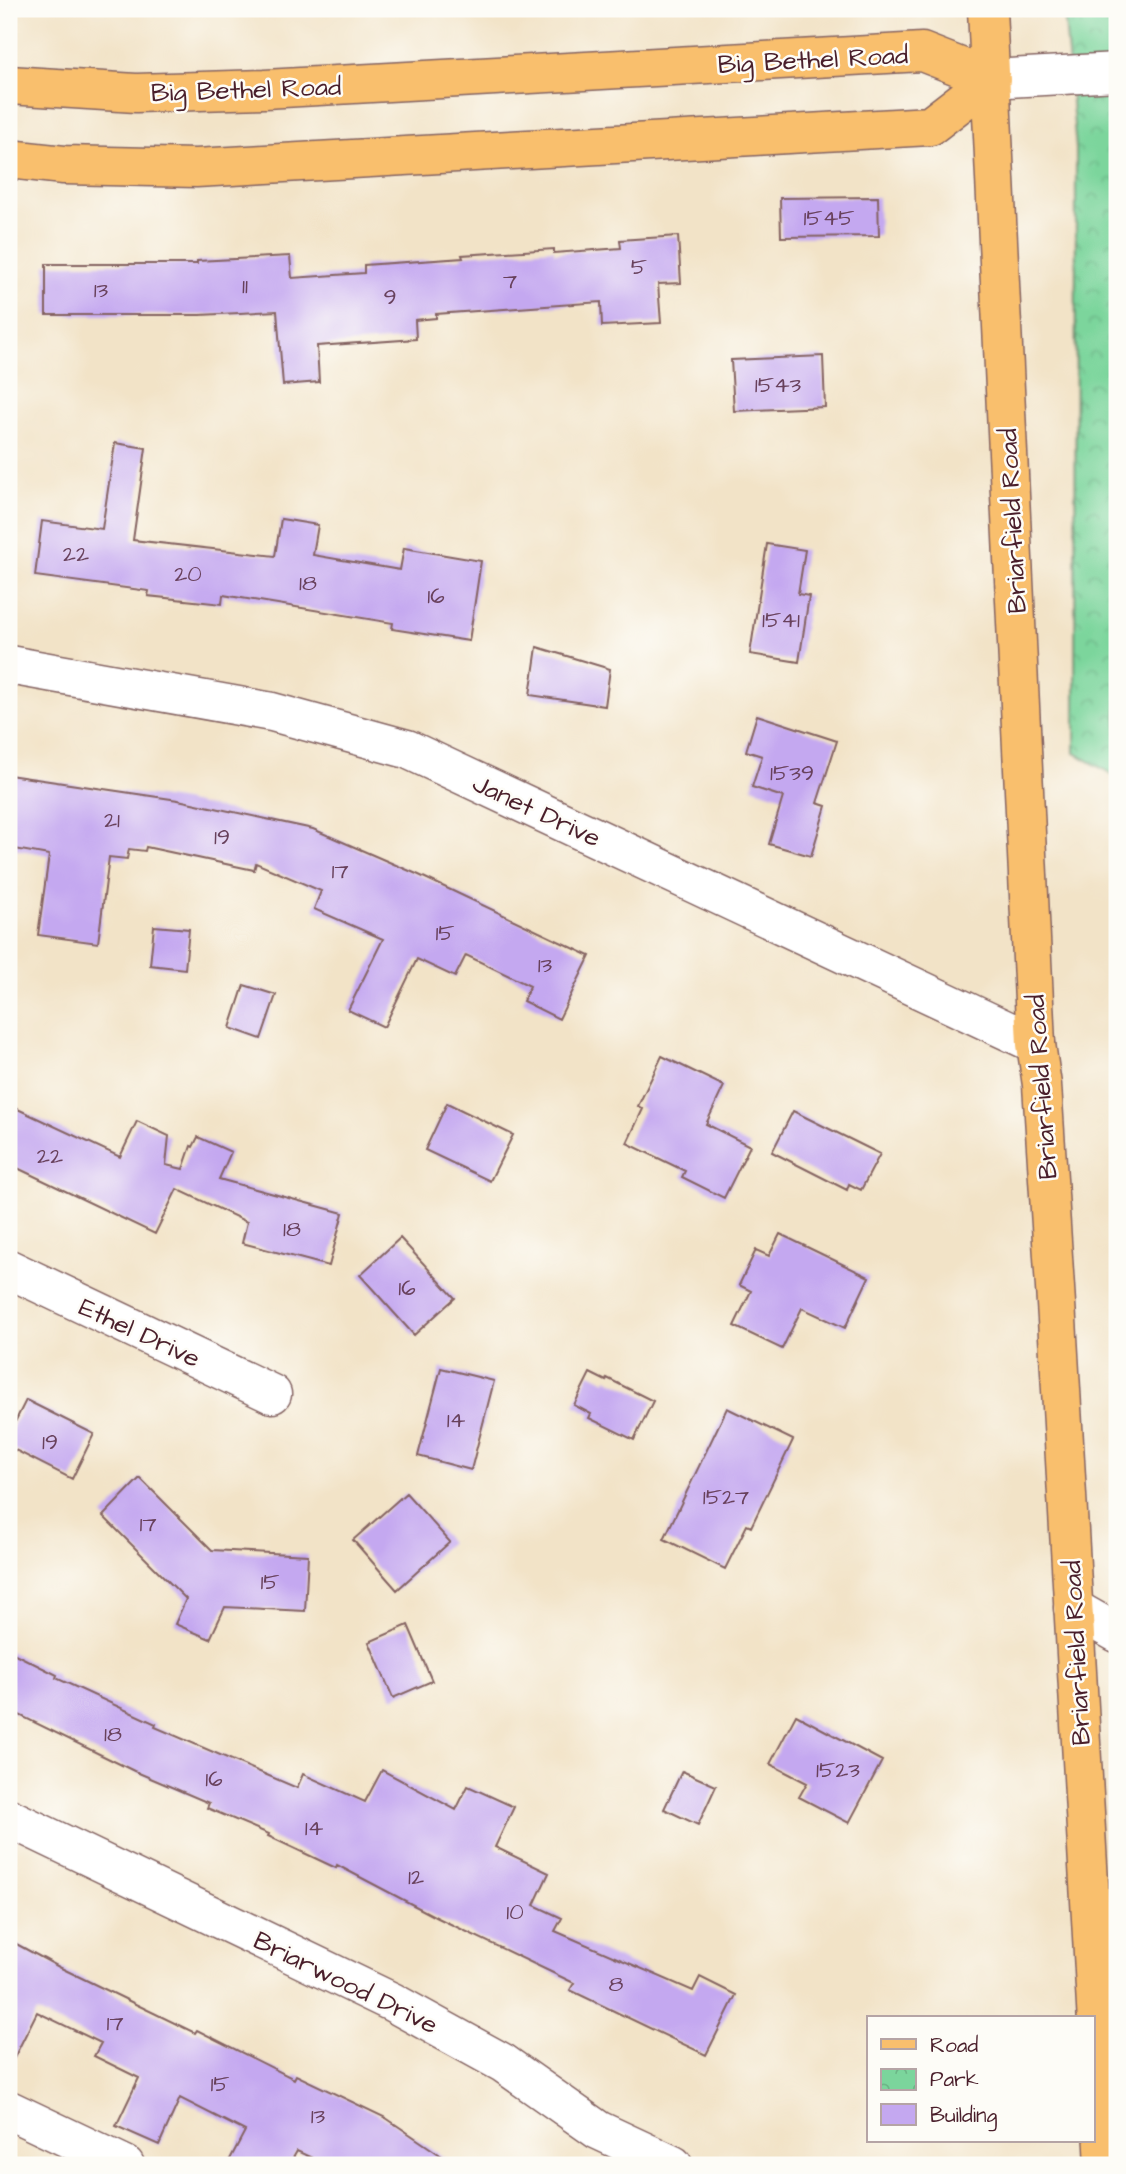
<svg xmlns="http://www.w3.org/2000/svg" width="1126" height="2174" font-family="'Architects Daughter',sans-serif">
<defs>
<pattern id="park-crowns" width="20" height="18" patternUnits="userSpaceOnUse" patternTransform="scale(1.75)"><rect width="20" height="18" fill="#7bd59c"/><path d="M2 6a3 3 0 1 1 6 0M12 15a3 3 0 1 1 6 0" fill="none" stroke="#6cb687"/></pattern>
</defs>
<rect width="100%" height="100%" fill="#fdfcf7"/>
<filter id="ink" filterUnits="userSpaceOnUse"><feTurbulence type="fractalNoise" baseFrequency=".0143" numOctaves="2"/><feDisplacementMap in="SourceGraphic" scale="14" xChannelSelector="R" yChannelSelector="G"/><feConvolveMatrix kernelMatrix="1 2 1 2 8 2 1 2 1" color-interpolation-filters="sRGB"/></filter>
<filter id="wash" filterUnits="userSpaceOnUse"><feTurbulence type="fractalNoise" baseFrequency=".00686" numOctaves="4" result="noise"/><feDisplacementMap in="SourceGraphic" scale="28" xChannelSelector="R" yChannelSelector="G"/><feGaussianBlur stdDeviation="1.57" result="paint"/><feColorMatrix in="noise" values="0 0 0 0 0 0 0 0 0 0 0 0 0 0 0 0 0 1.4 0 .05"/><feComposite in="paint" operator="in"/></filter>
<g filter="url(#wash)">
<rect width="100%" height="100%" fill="#f2e3c7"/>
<path fill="url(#park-crowns)" stroke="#627a64" stroke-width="2" d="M 1064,9 L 1117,9 L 1117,777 L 1075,753 L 1076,149 Z"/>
<g id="blocks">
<path fill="#c4a8f0" d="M 878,197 L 879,236 L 781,237 L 780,198 Z
M 678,236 L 681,283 L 658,284 L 661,323 L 602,326 L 601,302 L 436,314 L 436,318 L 415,320 L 416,339 L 317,346 L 319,382 L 283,385 L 277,311 L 200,315 L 46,315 L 46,264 L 197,264 L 197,261 L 290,256 L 292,278 L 364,273 L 364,265 L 463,258 L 462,255 L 554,249 L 554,253 L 621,248 L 620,240 Z
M 823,356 L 825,407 L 734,411 L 731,360 Z
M 115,443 L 146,448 L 133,540 L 275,556 L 281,519 L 318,525 L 313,555 L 400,570 L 404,548 L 481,561 L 469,641 L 392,629 L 393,623 L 223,595 L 222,604 L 148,596 L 149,591 L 35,576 L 42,521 L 102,529 Z
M 767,544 L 805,550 L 798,594 L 809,596 L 799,662 L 750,654 Z
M 537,647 L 610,669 L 605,706 L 530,695 Z
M 757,715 L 837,741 L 817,803 L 826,806 L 811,856 L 769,844 L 783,797 L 752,787 L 762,756 L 746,751 Z
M 9,775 L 178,800 L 313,829 L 419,875 L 590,956 L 559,1019 L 523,1001 L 530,986 L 466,955 L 455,977 L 417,959 L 384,1027 L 348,1010 L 383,939 L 314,909 L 321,891 L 256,863 L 254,870 L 146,847 L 145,851 L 129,849 L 127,859 L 109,857 L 98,943 L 38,935 L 49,855 L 9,848 Z
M 154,926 L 189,929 L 185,969 L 150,965 Z
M 244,985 L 276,995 L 261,1039 L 230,1028 Z
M 662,1056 L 724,1086 L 706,1124 L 750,1146 L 724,1198 L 682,1177 L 685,1171 L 627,1143 L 643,1109 L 638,1106 Z
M 447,1103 L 513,1135 L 490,1181 L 425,1150 Z
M 9,1105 L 120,1157 L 137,1121 L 169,1136 L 166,1165 L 183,1169 L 191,1146 L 193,1147 L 198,1137 L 231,1152 L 219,1179 L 343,1213 L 329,1266 L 242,1243 L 247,1222 L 177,1189 L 155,1234 L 9,1164 Z
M 793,1111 L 880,1154 L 861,1190 L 849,1184 L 847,1190 L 772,1152 Z
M 780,1234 L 869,1277 L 845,1328 L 802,1308 L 782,1349 L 734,1326 L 751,1291 L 739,1285 L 756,1250 L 769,1256 Z
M 400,1238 L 455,1298 L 414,1335 L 360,1275 Z
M 441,1368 L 494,1381 L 471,1470 L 418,1456 Z
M 590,1373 L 606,1381 L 607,1378 L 653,1401 L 634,1440 L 589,1418 L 591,1414 L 574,1405 Z
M 26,1400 L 94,1434 L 72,1479 L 9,1447 L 9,1434 Z
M 727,1408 L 793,1440 L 751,1527 L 747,1525 L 725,1569 L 664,1539 Z
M 140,1478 L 212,1550 L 308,1555 L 305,1611 L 225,1607 L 210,1639 L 175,1624 L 186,1599 L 103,1516 Z
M 406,1493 L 450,1542 L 397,1590 L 353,1540 Z
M 408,1625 L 432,1681 L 393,1698 L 369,1642 Z
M 9,1651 L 57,1675 L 56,1678 L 156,1724 L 155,1727 L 297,1788 L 303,1774 L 365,1802 L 382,1770 L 456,1810 L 468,1786 L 514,1807 L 495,1847 L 549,1873 L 534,1905 L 562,1918 L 555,1931 L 693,1991 L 700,1977 L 736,1995 L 706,2055 L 570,1990 L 574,1983 L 438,1918 L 337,1865 L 336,1868 L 268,1836 L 269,1834 L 207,1808 L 209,1803 L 134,1771 L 9,1710 Z
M 796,1715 L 882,1761 L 849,1823 L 799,1797 L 807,1783 L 770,1764 Z
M 682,1771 L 716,1786 L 698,1825 L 664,1809 Z
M 9,1940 L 59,1967 L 195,2033 L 197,2030 L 294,2079 L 296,2075 L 386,2118 L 455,2165 L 327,2165 L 297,2151 L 289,2165 L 227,2165 L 245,2131 L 180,2098 L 159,2145 L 116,2126 L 139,2078 L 94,2056 L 101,2043 L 37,2012 L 9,2068 Z"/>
</g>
</g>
<g filter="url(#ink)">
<use href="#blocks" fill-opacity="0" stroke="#856462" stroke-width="2"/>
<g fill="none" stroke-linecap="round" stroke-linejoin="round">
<g stroke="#856462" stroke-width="41">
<path id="minor" d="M 991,79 L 1117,72
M 9,665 L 272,712 L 407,749 L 1036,1044
M 9,1269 L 272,1394
M 1073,1608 L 1117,1633
M 9,1818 L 392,2002 L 503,2063 L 598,2130 L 673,2165
M 9,2110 L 125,2165"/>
</g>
<g stroke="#856462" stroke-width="41">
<path id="major" d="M 987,9 L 1036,1044 L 1042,1085 L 1057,1319 L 1105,2165
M 9,85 L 136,93 L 265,89 L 922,52 L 991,79
M 9,159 L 64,165 L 196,168 L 930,126 L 991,79"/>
</g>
<use href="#minor" stroke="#fff" stroke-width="38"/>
<use href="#major" stroke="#f9bf6d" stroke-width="38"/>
</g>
</g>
<g text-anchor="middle" stroke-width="5" stroke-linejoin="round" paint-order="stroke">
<g font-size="23" fill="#68415c">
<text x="829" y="225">1545</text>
<text x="639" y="274">5</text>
<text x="510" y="288">7</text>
<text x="245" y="293">11</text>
<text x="101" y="297">13</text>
<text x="390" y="304">9</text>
<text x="778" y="392">1543</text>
<text x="76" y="561">22</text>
<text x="188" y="581">20</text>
<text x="308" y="590">18</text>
<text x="436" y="603">16</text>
<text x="781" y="627">1541</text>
<text x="792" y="780">1539</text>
<text x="112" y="827">21</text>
<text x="222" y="844">19</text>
<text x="340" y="878">17</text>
<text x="445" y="940">15</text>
<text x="545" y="972">13</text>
<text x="50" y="1163">22</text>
<text x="292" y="1236">18</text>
<text x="407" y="1295">16</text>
<text x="456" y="1427">14</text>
<text x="50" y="1449">19</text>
<text x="726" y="1504">1527</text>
<text x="148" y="1531">17</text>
<text x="270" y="1589">15</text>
<text x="113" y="1741">18</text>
<text x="838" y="1777">1523</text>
<text x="214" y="1786">16</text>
<text x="314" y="1835">14</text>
<text x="416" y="1884">12</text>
<text x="515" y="1919">10</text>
<text x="616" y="1991">8</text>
<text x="115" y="2030">17</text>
<text x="220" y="2091">15</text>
<text x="318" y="2123">13</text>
</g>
<g font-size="26" fill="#4a1f2b" stroke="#fdfcf7">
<text transform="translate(813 59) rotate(-3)" y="9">Big Bethel Road</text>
<text transform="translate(246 89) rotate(-2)" y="9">Big Bethel Road</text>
<text transform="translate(1012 521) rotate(-93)" y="9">Briarfield Road</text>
<text transform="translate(537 810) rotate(25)" y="9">Janet Drive</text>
<text transform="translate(1041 1087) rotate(-94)" y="9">Briarfield Road</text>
<text transform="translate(140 1332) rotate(25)" y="9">Ethel Drive</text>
<text transform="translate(1076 1653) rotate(-93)" y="9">Briarfield Road</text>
<text transform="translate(346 1982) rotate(26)" y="9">Briarwood Drive</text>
</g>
</g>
<rect width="1126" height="2174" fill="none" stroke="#fdfcf7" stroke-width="35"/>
<rect x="867" y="2016" width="228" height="126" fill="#fdfcf7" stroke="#b5a4a5" stroke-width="2"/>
<rect x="881" y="2039" width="35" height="10" fill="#f9bf6d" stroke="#b5a4a5" stroke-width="2"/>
<text x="930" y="2052" font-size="21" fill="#4a1f2b">Road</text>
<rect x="881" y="2069" width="35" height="21" fill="url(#park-crowns)" stroke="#b5a4a5" stroke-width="2"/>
<text x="930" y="2086" font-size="21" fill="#4a1f2b">Park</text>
<rect x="881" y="2104" width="35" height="21" fill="#c4a8f0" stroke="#b5a4a5" stroke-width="2"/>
<text x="930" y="2122" font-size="21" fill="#4a1f2b">Building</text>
</svg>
